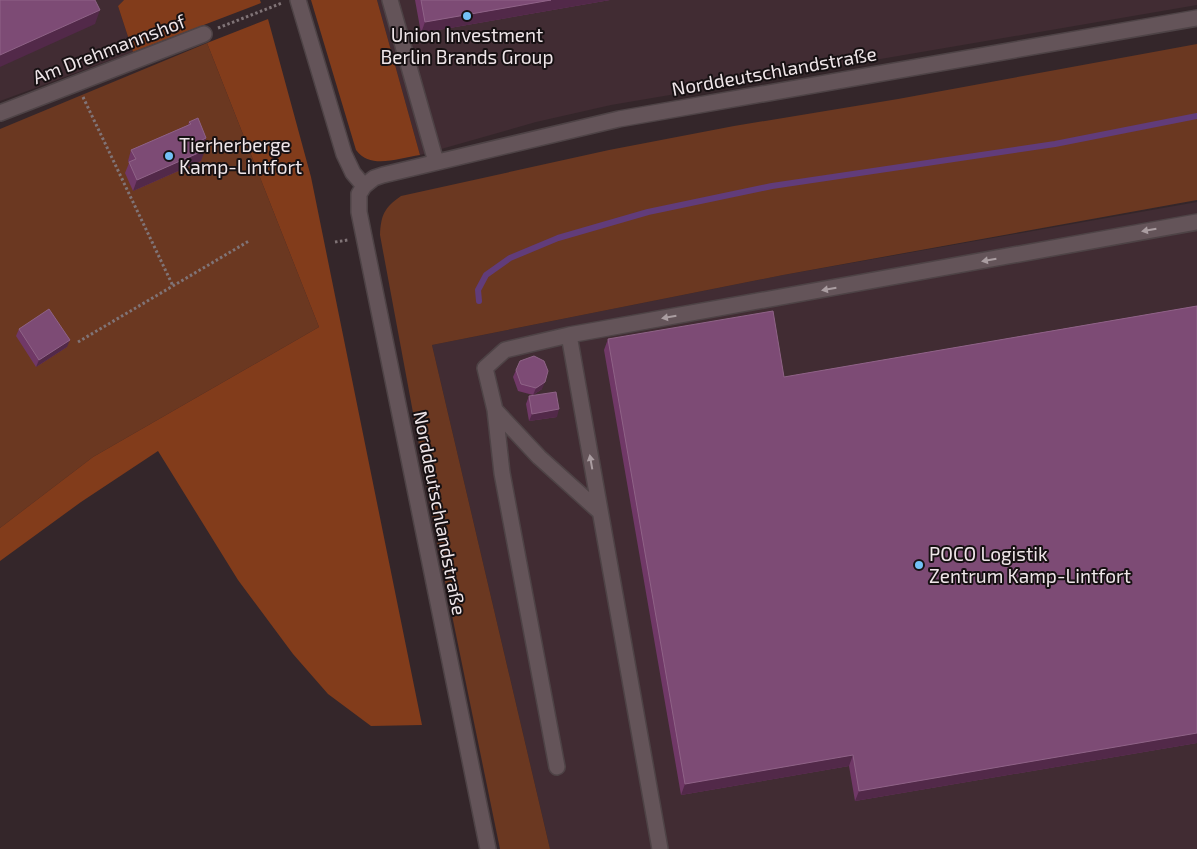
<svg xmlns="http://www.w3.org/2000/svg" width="1197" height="849" font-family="'Exo 2',sans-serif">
<rect width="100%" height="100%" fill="#34262a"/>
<path fill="#412c33" d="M 0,0 L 124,0 L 118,6 L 133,52 L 0,101 Z
M 377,0 L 1197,0 L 1197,5 L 611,105 L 536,122 L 420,155 Z
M 1197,202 L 1197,849 L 550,849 L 432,345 L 783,275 Z"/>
<path fill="#6b3821" d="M 207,43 L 319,327 L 93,457 L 0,528 L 0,129 Z
M 1197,44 L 1197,200 L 783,275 L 432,345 L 550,849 L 500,849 L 438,547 L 380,235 C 381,215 384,208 401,196 L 609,150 L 734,126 L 898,99 Z"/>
<path fill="#823c1b" d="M 124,0 L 260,0 L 261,3 L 133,52 L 118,6 Z
M 311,0 L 377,0 L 420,155 C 398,158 371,170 356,150 Z
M 268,19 L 311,177 L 422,725 L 371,726 L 328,694 L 293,654 L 238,580 L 158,451 L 81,502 L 0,561 L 0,528 L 93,457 L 319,327 L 207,43 Z"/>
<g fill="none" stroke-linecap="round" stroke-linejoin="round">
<path stroke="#613c7a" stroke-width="6" d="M 479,301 L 478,290 L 486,275 L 510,258 L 558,238 L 648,212 L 772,186 L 1055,144 L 1197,116"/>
<g stroke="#4e4346" stroke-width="18">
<path id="minor" d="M 298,0 L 344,154 L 353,173 L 364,186 L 359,194 L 359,212 L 488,849
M 390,0 L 436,162
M 0,113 L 204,34
M 364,186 L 374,178 L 383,175 L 619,119 L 1197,18
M 569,335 L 660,849
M 495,410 L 502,473 L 557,767
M 599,511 L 539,457 L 495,410 L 485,368 L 505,350 L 569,335 L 1197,222"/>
</g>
<path stroke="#807477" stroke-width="3" stroke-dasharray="2.5 2.5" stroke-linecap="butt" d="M 218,28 L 282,3
M 83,97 L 173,286
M 335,242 L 348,240
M 78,342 L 249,241"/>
<use href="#minor" stroke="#645459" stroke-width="15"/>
</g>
<path fill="#703867" d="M 415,0 L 610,0 L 421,33 Z
M 189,122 L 206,138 L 203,147 L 201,161 L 133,191 L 125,173 L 129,163 L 128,161 L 131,150 L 188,125 Z
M 1197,306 L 1197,743 L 855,801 L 849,766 L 681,795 L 604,350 L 608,339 L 784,377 Z
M 19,329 L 67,347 L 36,367 L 16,336 Z
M 516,370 L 542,389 L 533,395 L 518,391 L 513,377 Z
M 529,396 L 557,417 L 529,421 L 526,404 Z"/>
<path fill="#522949" d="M 551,0 L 610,0 L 421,33 L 425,22 Z
M 100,10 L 95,24 L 0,67 L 0,55 Z
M 206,138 L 203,149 L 200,141 Z
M 205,150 L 201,161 L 133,191 L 137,180 Z
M 70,340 L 67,347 L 36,367 L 39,360 Z
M 545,382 L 542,389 L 533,395 L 536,388 Z
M 559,409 L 557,417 L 529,421 L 532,414 Z
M 1197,733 L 1197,743 L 855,801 L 859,791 Z
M 853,755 L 849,766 L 681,795 L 685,784 Z"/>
<path fill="#7d4b75" stroke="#8f6387" d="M 0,0 L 95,0 L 100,10 L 0,55 Z
M 421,0 L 551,0 L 425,22 Z
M 198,118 L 206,138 L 200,141 L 205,150 L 137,180 L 129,162 L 136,159 L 131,150 L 191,124 L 189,122 Z
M 1197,306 L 1197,733 L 859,791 L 853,755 L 685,784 L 608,339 L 773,311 L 784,377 Z
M 49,309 L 70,340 L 39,360 L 19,329 Z
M 534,356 L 544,361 L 548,371 L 545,382 L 536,388 L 521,384 L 516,370 L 520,361 Z
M 556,392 L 559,409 L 532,414 L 529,396 Z"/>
<defs><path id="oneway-solid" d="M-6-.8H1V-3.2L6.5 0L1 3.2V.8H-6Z" transform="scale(1.25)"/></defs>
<g fill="#aa9da1">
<use href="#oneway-solid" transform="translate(1149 230) rotate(170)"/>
<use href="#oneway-solid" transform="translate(989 260) rotate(170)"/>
<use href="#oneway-solid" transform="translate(829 289) rotate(170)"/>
<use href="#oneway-solid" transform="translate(669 317) rotate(170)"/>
<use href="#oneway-solid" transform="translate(591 462) rotate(-100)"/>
</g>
<g fill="#73c1f6" stroke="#171113" stroke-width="2">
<circle cx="467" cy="16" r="5"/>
<circle cx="169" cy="156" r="5"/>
<circle cx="919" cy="565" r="5"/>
</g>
<g text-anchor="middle" stroke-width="4" stroke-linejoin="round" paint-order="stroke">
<g font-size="19" fill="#efe6e9" stroke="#171113" text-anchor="start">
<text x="467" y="42" text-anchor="middle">Union Investment<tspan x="467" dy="22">Berlin Brands Group</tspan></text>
<text x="179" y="152">Tierherberge<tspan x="179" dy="22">Kamp-Lintfort</tspan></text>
<text x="929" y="561">POCO Logistik<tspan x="929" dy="22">Zentrum Kamp-Lintfort</tspan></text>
</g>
<g font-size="19" fill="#efe6e9" stroke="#171113">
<text transform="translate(109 49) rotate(-21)" y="7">Am Drehmannshof</text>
<text transform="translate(774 71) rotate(-10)" y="7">Norddeutschlandstraße</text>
<text transform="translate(440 513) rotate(79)" y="7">Norddeutschlandstraße</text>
</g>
</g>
</svg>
